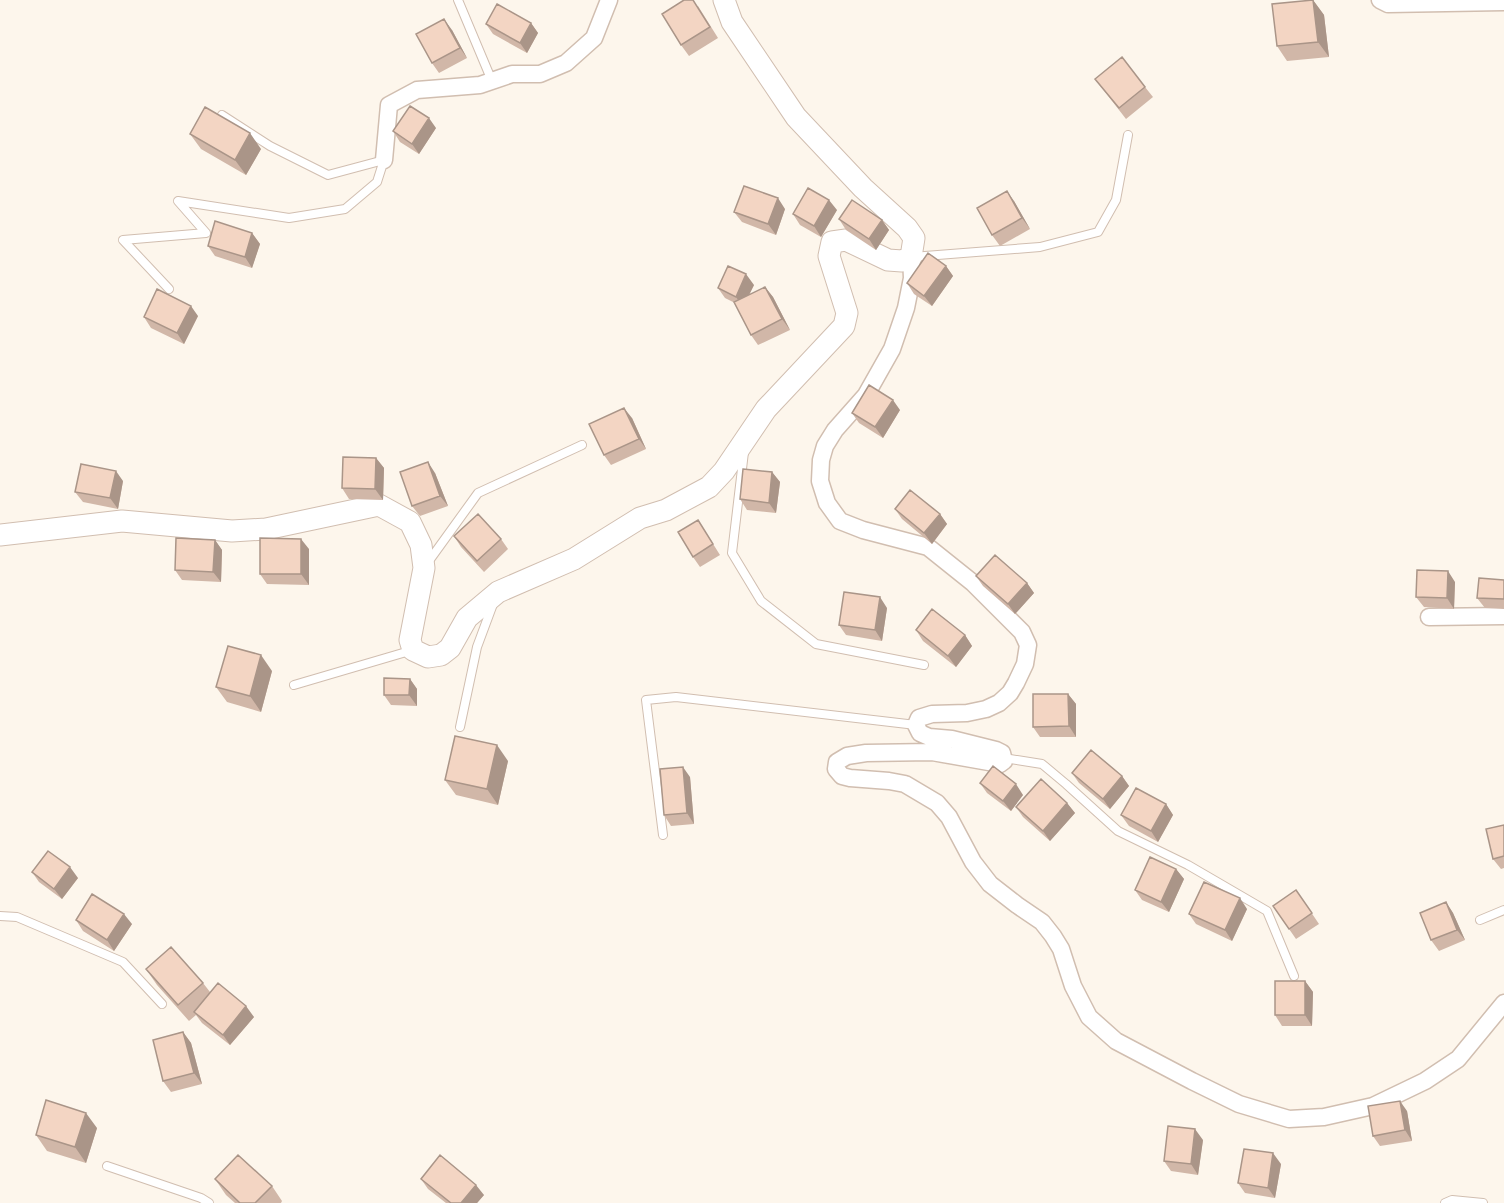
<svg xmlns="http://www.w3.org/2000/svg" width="1504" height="1203" font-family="Inter,sans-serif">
<rect width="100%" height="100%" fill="#fdf6ec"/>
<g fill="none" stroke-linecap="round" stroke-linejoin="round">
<g stroke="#d1beb0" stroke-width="10">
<path id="service" d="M 458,0 L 492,81
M 222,115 L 270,146 L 328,175 L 384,160
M 912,257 L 1040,247 L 1098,232 L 1116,200 L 1128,135
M 169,289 L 123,240 L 206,233 L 178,201 L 289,218 L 345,209 L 377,182 L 384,160
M 744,452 L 732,553 L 761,601 L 816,644 L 924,665
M 426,565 L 478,493 L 582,445
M 294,685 L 413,650
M 460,727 L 477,647 L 493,604
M 1004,758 L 1042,764 L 1066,784 L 1118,831 L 1188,865 L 1267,911 L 1294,976
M 663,835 L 646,700 L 676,697 L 916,725
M 0,916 L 17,917 L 123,962 L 162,1004
M 1480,920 L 1504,910
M 107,1166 L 201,1198 L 209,1203
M 1445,1203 L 1452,1200 L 1483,1203"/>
</g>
<g stroke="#d1beb0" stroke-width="19">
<path id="minor" d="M 1380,0 L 1388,4 L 1504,2
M 384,160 L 389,105 L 417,90 L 480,85 L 512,74 L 540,74 L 566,63 L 594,38 L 609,0
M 911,257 L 912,278 L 906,308 L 892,349 L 866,395 L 835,430 L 825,446 L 821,460 L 820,481 L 827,503 L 840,521 L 863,530 L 928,547 L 973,583 L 1022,632 L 1028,645 L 1025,664 L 1016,683 L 1010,693 L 999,703 L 986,709 L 967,713 L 932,714 L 919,718 L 916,725 L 920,733 L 929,737 L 952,739 L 996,750 L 1002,753 L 1004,761 L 1000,764 L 932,752 L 866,753 L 847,756 L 837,762 L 836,769 L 842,776 L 850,778 L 889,781 L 905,784 L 937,803 L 949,817 L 973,862 L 990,884 L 1017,905 L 1042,922 L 1053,936 L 1061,949 L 1073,986 L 1089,1017 L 1116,1041 L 1192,1081 L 1239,1104 L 1289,1119 L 1324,1117 L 1373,1106 L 1425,1081 L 1458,1059 L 1504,1003
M 1429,617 L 1504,616"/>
</g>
<g stroke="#d1beb0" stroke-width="23">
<path id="tertiary" d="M 0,535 L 122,521 L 232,531 L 266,529 L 379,505 L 410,522 L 421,545 L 424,568 L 410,640 L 413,650 L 428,657 L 441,655 L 450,648 L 467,618 L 498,592 L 574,559 L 640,518 L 666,510 L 709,487 L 724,471 L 766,409 L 844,326 L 847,313 L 829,256 L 832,242 L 846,240 L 888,260 L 902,261 L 911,257 L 914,238 L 907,228 L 863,188 L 796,117 L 732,22 L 724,0"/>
</g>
<use href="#service" stroke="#fff" stroke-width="8"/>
<use href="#minor" stroke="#fff" stroke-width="16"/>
<use href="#tertiary" stroke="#fff" stroke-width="21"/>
</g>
<path fill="#d1b7a8" d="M 1313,0 L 1324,15 L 1329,57 L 1287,61 L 1277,46 Z
M 698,6 L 718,38 L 689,56 L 681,45 Z
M 531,23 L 538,33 L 527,53 L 493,34 L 486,24 Z
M 452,30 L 467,58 L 439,73 L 432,63 Z
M 1095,79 L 1145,87 L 1153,97 L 1126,119 Z
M 436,128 L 419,154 L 400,142 L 393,131 Z
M 190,134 L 261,149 L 246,175 L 201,149 Z
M 1014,201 L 1030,229 L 1000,246 L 992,235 Z
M 785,209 L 776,235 L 742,222 L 734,212 Z
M 837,210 L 821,237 L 800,225 L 793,214 Z
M 839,219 L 882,220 L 889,230 L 876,250 L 846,230 Z
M 252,233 L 260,244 L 252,268 L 215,256 L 208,246 Z
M 946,266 L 953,276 L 932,306 L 914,294 L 907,283 Z
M 754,285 L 749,295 L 765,287 L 773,297 L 790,330 L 758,345 L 751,335 L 735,303 L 725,298 L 718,288 Z
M 198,316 L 184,344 L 151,328 L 144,317 Z
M 900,410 L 883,438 L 859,423 L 852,413 Z
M 632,418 L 646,449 L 611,465 L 604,455 Z
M 376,458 L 384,468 L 383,500 L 349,499 L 342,488 Z
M 772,472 L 780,482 L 776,513 L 747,510 L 740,499 Z
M 435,473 L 448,506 L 420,516 L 412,506 Z
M 123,481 L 118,509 L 83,502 L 75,492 Z
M 895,509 L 940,514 L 947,524 L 932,544 L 902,519 Z
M 698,520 L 720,555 L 700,567 L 693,557 Z
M 454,536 L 501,539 L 508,549 L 484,572 L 461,547 Z
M 215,540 L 222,550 L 221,582 L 182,580 L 175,570 Z
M 309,549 L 309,585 L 267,584 L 260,574 Z
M 976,576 L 1027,583 L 1034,593 L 1015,614 L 983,586 Z
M 1504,580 L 1504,609 L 1485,608 L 1477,598 Z
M 1455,582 L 1454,609 L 1424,607 L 1416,597 Z
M 887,608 L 882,641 L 846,635 L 839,625 Z
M 916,630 L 965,635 L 972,646 L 956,667 L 923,641 Z
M 272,671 L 261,712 L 227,702 L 216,687 Z
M 410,679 L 417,689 L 417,706 L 391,705 L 384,695 Z
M 1068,694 L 1076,704 L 1076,737 L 1040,737 L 1033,727 Z
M 508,761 L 498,805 L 456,795 L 445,780 Z
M 1072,773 L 1122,776 L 1129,786 L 1110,809 L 1079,783 Z
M 690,777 L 694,824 L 671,826 L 664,815 Z
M 980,783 L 1023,795 L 1011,811 L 987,793 Z
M 1067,803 L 1075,813 L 1050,841 L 1023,817 L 1016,807 Z
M 1166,804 L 1173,815 L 1158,842 L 1129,826 L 1121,815 Z
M 1504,825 L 1504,868 L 1501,869 L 1493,859 Z
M 1176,869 L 1184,879 L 1169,912 L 1142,900 L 1135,890 Z
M 32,872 L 78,878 L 62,899 L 39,882 Z
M 1296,890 L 1319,924 L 1296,939 L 1273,906 Z
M 1446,902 L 1453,913 L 1465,940 L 1439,951 L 1431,940 Z
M 1247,909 L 1232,941 L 1196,924 L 1189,914 Z
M 76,920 L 132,924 L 114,951 L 83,931 Z
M 146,969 L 203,983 L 210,992 L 254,1017 L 230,1045 L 202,1023 L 196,1015 L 189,1021 L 157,985 Z
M 1305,981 L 1313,992 L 1312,1026 L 1282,1026 L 1275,1015 Z
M 183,1032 L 191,1043 L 202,1084 L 171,1092 L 163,1081 Z
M 1407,1111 L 1412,1141 L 1380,1146 L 1373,1136 Z
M 97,1128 L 86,1163 L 47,1151 L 36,1135 Z
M 1203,1140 L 1198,1175 L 1171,1171 L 1164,1161 Z
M 1281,1164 L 1275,1198 L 1245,1193 L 1238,1183 Z
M 215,1179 L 272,1186 L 282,1201 L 281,1203 L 235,1203 L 226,1195 Z
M 421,1179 L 484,1195 L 477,1203 L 446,1203 L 428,1189 Z"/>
<path fill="#aa9588" d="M 1313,0 L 1324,15 L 1329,57 L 1318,42 Z
M 444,19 L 452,30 L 467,58 L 460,48 Z
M 531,23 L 538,33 L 527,53 L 520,43 Z
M 429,118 L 436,128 L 419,154 L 412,144 Z
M 250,133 L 261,149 L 246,175 L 235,160 Z
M 1007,191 L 1014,201 L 1030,229 L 1022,218 Z
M 778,198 L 785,209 L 776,235 L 768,224 Z
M 829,200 L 837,210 L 821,237 L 814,226 Z
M 882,220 L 889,230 L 876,250 L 869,239 Z
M 252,233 L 260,244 L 252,268 L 245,257 Z
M 946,266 L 953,276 L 932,306 L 924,296 Z
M 746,274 L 754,285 L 743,307 L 736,297 Z
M 765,287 L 773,297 L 790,330 L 782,319 Z
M 191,306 L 198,316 L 184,344 L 177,333 Z
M 893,400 L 900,410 L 883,438 L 875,427 Z
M 624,408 L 632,418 L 646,449 L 639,439 Z
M 376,458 L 384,468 L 383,500 L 375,489 Z
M 428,462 L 435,473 L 448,506 L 440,496 Z
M 116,471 L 123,481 L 118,509 L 110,498 Z
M 772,472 L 780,482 L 776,513 L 769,503 Z
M 940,514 L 947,524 L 932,544 L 924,533 Z
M 301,539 L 309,549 L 309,585 L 301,574 Z
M 215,540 L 222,550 L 221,582 L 213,572 Z
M 1448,571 L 1455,582 L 1454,609 L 1447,598 Z
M 1027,583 L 1034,593 L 1015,614 L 1008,604 Z
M 880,597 L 887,608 L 882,641 L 875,630 Z
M 965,635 L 972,646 L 956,667 L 948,656 Z
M 261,655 L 272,671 L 261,712 L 250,696 Z
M 410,679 L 417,689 L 417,706 L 409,695 Z
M 1068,694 L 1076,704 L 1076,737 L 1069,726 Z
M 497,745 L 508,761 L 498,805 L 487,789 Z
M 683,767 L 690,777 L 694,824 L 687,813 Z
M 1122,776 L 1129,786 L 1110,809 L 1103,799 Z
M 1016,784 L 1023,795 L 1011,811 L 1003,801 Z
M 1067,803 L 1075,813 L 1050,841 L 1043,831 Z
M 1166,804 L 1173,815 L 1158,842 L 1151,831 Z
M 70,867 L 78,878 L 62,899 L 54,889 Z
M 1176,869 L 1184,879 L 1169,912 L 1161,902 Z
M 1240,898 L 1247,909 L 1232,941 L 1225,930 Z
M 1446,902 L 1453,913 L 1465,940 L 1457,930 Z
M 124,914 L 132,924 L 114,951 L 107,940 Z
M 1305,981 L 1313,992 L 1312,1026 L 1305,1015 Z
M 246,1006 L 254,1017 L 230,1045 L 223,1035 Z
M 183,1032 L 191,1043 L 202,1084 L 194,1073 Z
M 1400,1101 L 1407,1111 L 1412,1141 L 1405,1130 Z
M 86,1113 L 97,1128 L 86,1163 L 75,1147 Z
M 1195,1129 L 1203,1140 L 1198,1175 L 1191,1164 Z
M 1273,1153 L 1281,1164 L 1275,1198 L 1268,1188 Z
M 476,1185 L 484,1195 L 477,1203 L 461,1203 Z"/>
<path fill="#f3d5c3" stroke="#aa9588" stroke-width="1.5" d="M 684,0 L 693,0 L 710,27 L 681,45 L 662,14 Z
M 1313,0 L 1318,42 L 1277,46 L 1272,4 Z
M 497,4 L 531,23 L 520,43 L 486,24 Z
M 444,19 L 460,48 L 432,63 L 416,34 Z
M 1122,57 L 1145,87 L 1119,108 L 1095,79 Z
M 410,106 L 429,118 L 412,144 L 393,131 Z
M 205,107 L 250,133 L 235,160 L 190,134 Z
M 744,186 L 778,198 L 768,224 L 734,212 Z
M 808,188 L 829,200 L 814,226 L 793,214 Z
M 1007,191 L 1022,218 L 992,235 L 977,208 Z
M 852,200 L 882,220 L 869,239 L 839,219 Z
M 215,221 L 252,233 L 245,257 L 208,246 Z
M 928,253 L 946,266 L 924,296 L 907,283 Z
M 728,266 L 746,274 L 736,297 L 718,288 Z
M 765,287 L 782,319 L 751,335 L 734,302 Z
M 157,289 L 191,306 L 177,333 L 144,317 Z
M 869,385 L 893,400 L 875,427 L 852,413 Z
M 624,408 L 639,439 L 604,455 L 589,424 Z
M 343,457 L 376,458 L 375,489 L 342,488 Z
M 428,462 L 440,496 L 412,506 L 400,472 Z
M 81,464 L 116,471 L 110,498 L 75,492 Z
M 743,469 L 772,472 L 769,503 L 740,499 Z
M 910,490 L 940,514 L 924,533 L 895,509 Z
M 478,514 L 501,539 L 477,561 L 454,536 Z
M 698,520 L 713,544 L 693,557 L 678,532 Z
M 176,538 L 215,540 L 213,572 L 175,570 Z
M 260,538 L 301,539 L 301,574 L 260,574 Z
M 995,555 L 1027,583 L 1008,604 L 976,576 Z
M 1417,570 L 1448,571 L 1447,598 L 1416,597 Z
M 1479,578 L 1504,580 L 1504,599 L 1477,598 Z
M 844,592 L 880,597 L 875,630 L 839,625 Z
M 932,609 L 965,635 L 948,656 L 916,630 Z
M 228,646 L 261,655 L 250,696 L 216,687 Z
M 384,678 L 410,679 L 409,695 L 384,695 Z
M 1033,694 L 1068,694 L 1069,726 L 1033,727 Z
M 455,736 L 497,745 L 487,789 L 445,780 Z
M 1091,750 L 1122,776 L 1103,799 L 1072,773 Z
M 993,766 L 1016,784 L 1003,801 L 980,783 Z
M 683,767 L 687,813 L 664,815 L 660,769 Z
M 1041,779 L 1067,803 L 1043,831 L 1016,807 Z
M 1136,788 L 1166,804 L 1151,831 L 1121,815 Z
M 1504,825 L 1504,856 L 1493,859 L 1486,829 Z
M 48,851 L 70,867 L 54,889 L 32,872 Z
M 1150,857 L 1176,869 L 1161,902 L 1135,890 Z
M 1204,882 L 1240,898 L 1225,930 L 1189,914 Z
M 1296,890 L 1312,913 L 1289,929 L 1273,906 Z
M 92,894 L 124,914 L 107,940 L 76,920 Z
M 1446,902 L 1457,930 L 1431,940 L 1420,913 Z
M 171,947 L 203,983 L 178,1005 L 146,969 Z
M 1275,981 L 1305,981 L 1305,1015 L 1275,1015 Z
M 218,983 L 246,1006 L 223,1035 L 194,1012 Z
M 183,1032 L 194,1073 L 163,1081 L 153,1040 Z
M 46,1100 L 86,1113 L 75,1147 L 36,1135 Z
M 1400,1101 L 1405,1130 L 1373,1136 L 1368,1106 Z
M 1168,1126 L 1195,1129 L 1191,1164 L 1164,1161 Z
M 1244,1149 L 1273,1153 L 1268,1188 L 1238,1183 Z
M 238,1155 L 272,1186 L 255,1203 L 240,1203 L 215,1179 Z
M 440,1155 L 476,1185 L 461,1203 L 451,1203 L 421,1179 Z"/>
</svg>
